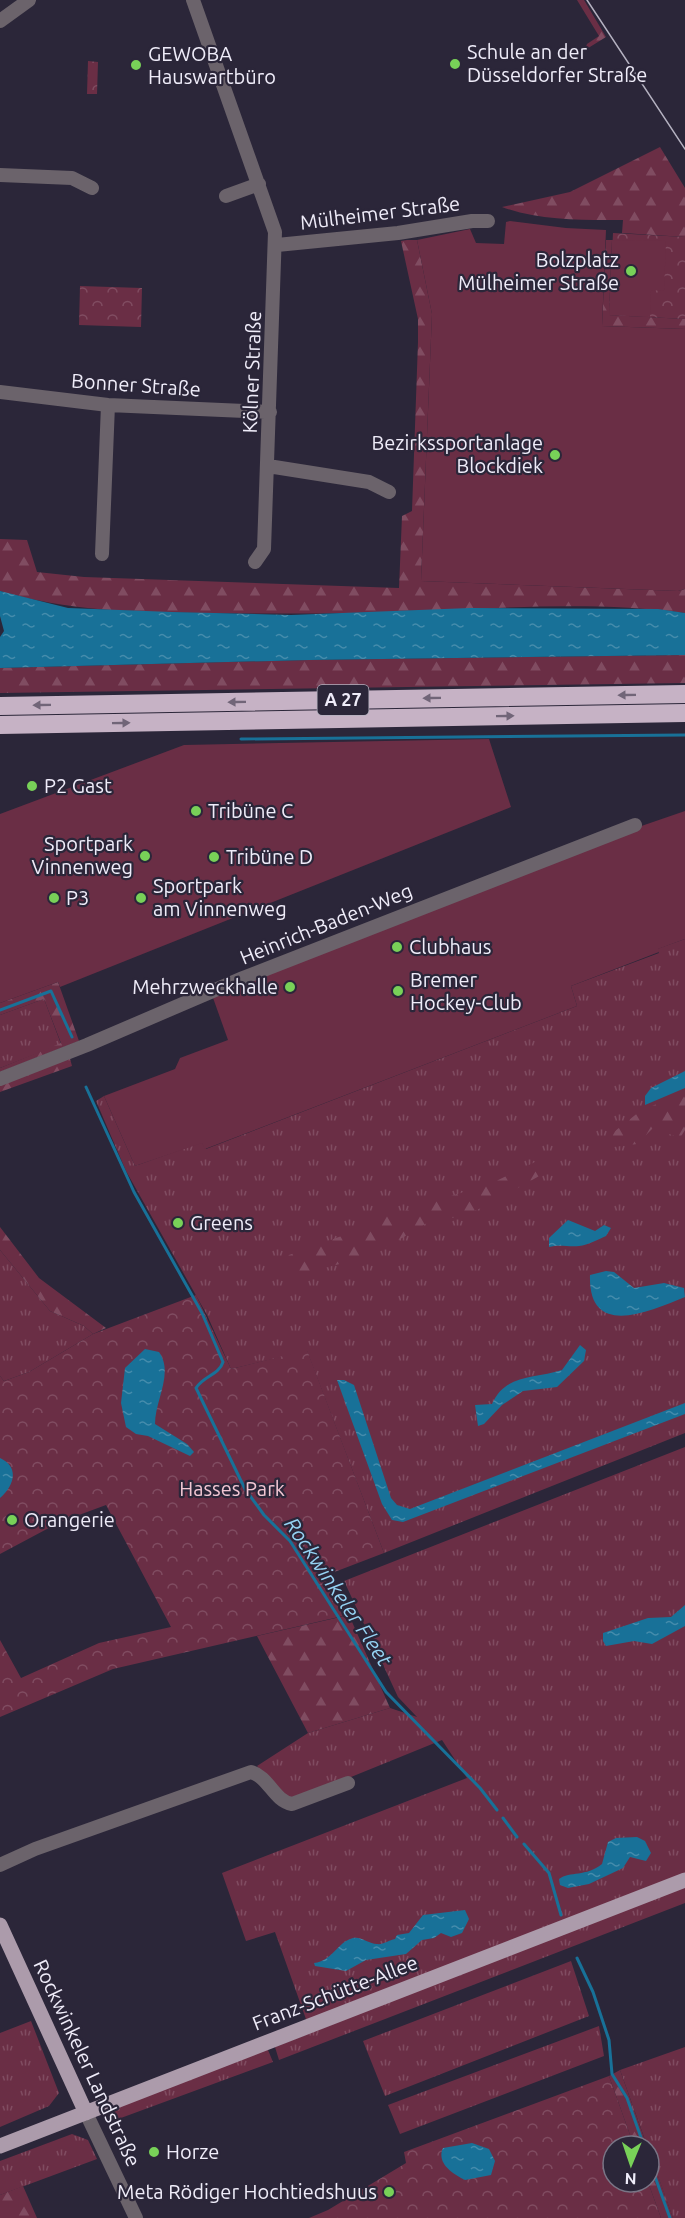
<svg xmlns="http://www.w3.org/2000/svg" width="685" height="2218" font-family="Ubuntu,sans-serif">
<defs>
<pattern id="grass-tufts" width="24" height="20" patternUnits="userSpaceOnUse" patternTransform="scale(1.5)"><rect width="24" height="20" fill="#6a2e45"/><path d="M3 7l-1-3M5 7V3M7 7l1-3M15 17l-1-3M17 17v-4M19 17l1-3" fill="none" stroke="#804c61"/></pattern>
<pattern id="forest-firs" width="22" height="20" patternUnits="userSpaceOnUse" patternTransform="scale(1.5)"><rect width="22" height="20" fill="#6a2e45"/><path d="M5 1l3.5 6h-7zM16 11l3.5 6h-7z" fill="#804c61"/></pattern>
<pattern id="park-crowns" width="20" height="18" patternUnits="userSpaceOnUse" patternTransform="scale(1.5)"><rect width="20" height="18" fill="#6a2e45"/><path d="M2 6a3 3 0 1 1 6 0M12 15a3 3 0 1 1 6 0" fill="none" stroke="#804c61"/></pattern>
<pattern id="water-ripples" width="26" height="14" patternUnits="userSpaceOnUse" patternTransform="scale(1.5)"><rect width="26" height="14" fill="#187198"/><path d="M2 4q2-2 4 0t4 0M15 11q2-2 4 0t4 0" fill="none" stroke="#458cac"/></pattern>
</defs>
<rect width="100%" height="100%" fill="#2b2639"/>
<path fill="url(#grass-tufts)" d="M 685,939 L 685,1433 L 384,1553 L 307,1351 L 231,1369 L 207,1315 L 126,1171 L 96,1101 L 104,1096 L 135,1166 L 202,1142 L 206,1149 L 577,1006 L 571,986 L 659,953 L 657,949 Z
M 44,999 L 61,1044 L 0,1068 L 0,1015 Z
M 0,1250 L 50,1311 L 84,1326 L 93,1334 L 29,1372 L 4,1381 L 0,1376 Z
M 685,1447 L 685,1875 L 307,2022 L 275,1932 L 246,1941 L 222,1873 L 467,1778 L 442,1740 L 292,1801 L 283,1797 L 257,1766 L 308,1733 L 390,1708 L 417,1717 L 398,1697 L 344,1581 Z
M 685,1885 L 685,1903 L 279,2060 L 275,2047 Z
M 571,1961 L 589,2016 L 385,2096 L 363,2041 Z
M 31,2021 L 59,2093 L 49,2106 L 0,2127 L 0,2033 Z
M 599,2026 L 604,2056 L 400,2134 L 388,2105 Z
M 685,2047 L 685,2218 L 673,2218 L 620,2070 Z
M 263,2048 L 268,2050 L 273,2062 L 110,2122 L 107,2114 L 144,2093 Z
M 72,2134 L 88,2140 L 97,2159 L 0,2195 L 0,2161 Z"/>
<path fill="url(#forest-firs)" d="M 577,0 L 584,0 L 606,37 L 585,50 L 587,44 L 599,36 Z
M 660,147 L 685,188 L 685,237 L 622,233 L 623,220 C 582,220 540,221 502,207 L 570,192 Z
M 407,240 L 417,240 L 432,314 L 421,581 L 678,591 L 685,589 L 685,613 C 597,601 506,608 417,611 C 345,614 274,614 203,613 C 133,612 67,611 0,591 L 0,539 L 27,540 L 37,572 L 84,577 L 399,588 L 402,516 L 412,511 L 418,342 L 418,319 L 401,241 Z
M 606,240 L 612,240 L 609,315 L 685,319 L 685,329 L 602,326 Z
M 685,655 L 685,683 L 0,693 L 0,668 L 309,660 Z
M 58,982 L 79,1041 L 0,1072 L 0,1068 L 61,1043 L 44,999 L 0,1015 L 0,1003 Z
M 69,1055 L 72,1066 L 0,1092 L 0,1083 Z
M 685,1091 L 685,1130 L 680,1138 L 653,1128 L 637,1144 L 606,1148 L 605,1139 L 639,1112 Z
M 537,1161 L 542,1161 L 547,1166 L 541,1175 L 486,1206 L 462,1216 L 427,1223 L 392,1244 L 358,1259 L 295,1276 L 290,1274 L 285,1261 L 289,1255 L 350,1233 L 385,1212 L 404,1211 L 492,1183 Z
M 0,1227 L 39,1278 L 106,1328 L 93,1334 L 84,1326 L 50,1311 L 0,1250 Z
M 349,1615 L 390,1708 L 308,1733 L 257,1636 Z
M 620,2070 L 647,2146 L 634,2146 L 609,2076 Z
M 649,2150 L 673,2218 L 661,2218 L 648,2182 Z
M 23,2186 L 37,2218 L 0,2218 L 0,2195 Z"/>
<path fill="url(#park-crowns)" d="M 88,61 L 98,62 L 97,94 L 87,94 Z
M 613,233 L 685,237 L 685,319 L 609,315 Z
M 80,286 L 142,288 L 141,327 L 79,325 Z
M 196,1295 L 231,1369 L 307,1350 L 384,1553 L 324,1576 L 343,1616 L 113,1669 L 0,1717 L 0,1640 L 21,1678 L 99,1643 L 171,1627 L 106,1505 L 60,1522 L 0,1554 L 0,1376 L 4,1381 L 29,1372 L 93,1334 Z
M 609,2076 L 634,2146 L 613,2146 L 613,2182 L 648,2182 L 661,2218 L 309,2218 L 328,2210 L 406,2163 L 404,2152 Z"/>
<path fill="#6a2e45" d="M 510,221 L 566,228 L 606,230 L 602,326 L 685,329 L 685,589 L 678,591 L 421,581 L 432,314 L 417,240 L 470,229 L 476,243 L 504,244 L 506,222 Z
M 612,240 L 666,241 L 664,291 L 651,290 L 650,317 L 609,315 Z
M 489,739 L 511,807 L 60,987 L 58,982 L 0,1003 L 0,814 L 184,745 Z
M 685,811 L 685,939 L 658,949 L 659,952 L 571,986 L 577,1006 L 205,1149 L 202,1143 L 135,1166 L 104,1096 L 175,1069 L 180,1058 L 228,1040 L 212,995 L 589,844 Z"/>
<path fill="url(#water-ripples)" d="M 0,591 L 68,608 L 172,612 L 291,615 L 470,608 L 658,609 L 685,613 L 685,655 L 309,660 L 0,668 L 0,637 L 4,631 L 0,616 Z
M 685,1071 L 685,1088 L 645,1105 L 645,1096 L 651,1088 Z
M 568,1220 L 595,1231 L 604,1225 L 611,1228 L 606,1236 C 599,1239 588,1245 579,1246 C 568,1247 559,1244 549,1247 L 549,1238 Z
M 606,1271 L 614,1272 L 634,1288 L 664,1283 L 684,1288 L 685,1297 C 648,1312 588,1339 590,1275 Z
M 580,1345 L 586,1350 L 584,1361 L 557,1387 L 523,1391 L 502,1405 L 484,1424 L 478,1426 L 475,1405 L 492,1404 C 505,1374 534,1379 562,1370 Z
M 145,1349 L 159,1352 C 174,1373 155,1400 155,1424 L 187,1444 L 194,1452 L 190,1456 L 148,1436 L 136,1434 L 126,1427 L 121,1403 L 125,1368 Z
M 337,1380 L 344,1380 L 354,1385 L 391,1498 L 397,1505 L 410,1509 L 685,1403 L 685,1414 L 403,1522 L 392,1520 L 382,1504 Z
M 0,1458 C 20,1467 14,1486 0,1498 Z
M 685,1605 L 685,1626 L 652,1644 L 634,1641 L 606,1646 L 603,1641 L 603,1633 L 648,1618 L 671,1617 Z
M 637,1837 L 645,1841 L 651,1853 L 646,1861 L 630,1857 L 623,1868 L 589,1884 L 568,1888 L 560,1885 L 559,1879 C 570,1871 586,1877 602,1864 L 608,1842 L 616,1838 Z
M 465,1910 L 469,1919 L 462,1933 L 451,1937 L 441,1933 L 434,1938 L 422,1940 L 406,1954 L 366,1960 L 346,1971 L 315,1966 L 314,1963 C 333,1961 337,1942 353,1938 C 361,1936 369,1944 377,1944 C 383,1945 389,1940 395,1939 L 397,1935 L 409,1933 L 423,1915 Z
M 472,2143 L 489,2149 L 495,2161 L 491,2175 L 465,2180 C 453,2174 436,2163 443,2148 Z"/>
<g fill="none" stroke-linecap="round" stroke-linejoin="round">
<path stroke="#187198" stroke-width="3" d="M 241,739 L 685,735
M 0,1010 L 51,991 L 72,1037
M 86,1087 L 134,1192 L 202,1313 L 223,1362 C 219,1375 203,1376 196,1388 L 245,1489 L 264,1515 L 290,1541 L 386,1692 L 480,1788 L 497,1810
M 503,1818 L 517,1837
M 524,1844 L 549,1873 L 561,1915
M 577,1958 L 593,1992 L 609,2040 L 612,2074 L 627,2098 L 644,2146
M 649,2160 L 670,2218"/>
<path stroke="#6b636b" stroke-width="14" d="M 193,0 L 275,232 L 264,549 L 255,562
M 0,21 L 29,0
M 0,175 L 72,178 L 92,188
M 226,196 L 259,184
M 277,245 L 398,233 L 472,221 L 488,221
M 0,392 L 108,405 L 270,412
M 268,466 L 369,482 L 389,492
M 102,554 L 108,405
M 0,1079 L 87,1045 L 243,978 L 635,825
M 0,1865 L 35,1849 L 251,1772 C 269,1777 274,1801 292,1804 L 348,1783
M 86,2113 L 136,2218"/>
<path stroke="#ac9bab" stroke-width="15" d="M 0,1925 L 86,2113
M 0,2146 L 685,1880"/>
<path stroke="#c6b2c5" stroke-width="18" d="M 0,706 L 685,694
M 0,725 L 685,713"/>
<path stroke="#b5b2c1" stroke-width="1.5" d="M 587,0 L 685,149"/>
</g>
<defs><path id="oneway-solid" d="M-6-.8H1V-3.2L6.5 0L1 3.2V.8H-6Z" transform="scale(1.5)"/></defs>
<g fill="#716578">
<use href="#oneway-solid" transform="translate(627 695) rotate(179)"/>
<use href="#oneway-solid" transform="translate(432 698) rotate(179)"/>
<use href="#oneway-solid" transform="translate(237 702) rotate(179)"/>
<use href="#oneway-solid" transform="translate(42 705) rotate(179)"/>
<use href="#oneway-solid" transform="translate(505 716) rotate(-1)"/>
<use href="#oneway-solid" transform="translate(121 723) rotate(-1)"/>
</g>
<g fill="#78d158" stroke="#2b2639" stroke-width="2">
<circle cx="455" cy="64" r="6"/>
<circle cx="136" cy="65" r="6"/>
<circle cx="631" cy="271" r="6"/>
<circle cx="555" cy="455" r="6"/>
<circle cx="32" cy="786" r="6"/>
<circle cx="196" cy="811" r="6"/>
<circle cx="145" cy="856" r="6"/>
<circle cx="214" cy="857" r="6"/>
<circle cx="54" cy="898" r="6"/>
<circle cx="141" cy="898" r="6"/>
<circle cx="397" cy="947" r="6"/>
<circle cx="290" cy="987" r="6"/>
<circle cx="398" cy="991" r="6"/>
<circle cx="178" cy="1223" r="6"/>
<circle cx="12" cy="1520" r="6"/>
<circle cx="154" cy="2152" r="6"/>
<circle cx="389" cy="2192" r="6"/>
</g>
<g text-anchor="middle" stroke-width="4.5" stroke-linejoin="round" paint-order="stroke">
<rect fill="#2b2639" stroke="#b4b1bf" stroke-width="1.5" x="317.5" y="685" width="51" height="30" rx="4.5"/>
<g font-size="18" font-weight="bold" fill="#efecf9">
<text x="343" y="706">A 27</text>
</g>
<g font-size="20" fill="#efecf9" stroke="#2b2639" text-anchor="start">
<text x="467" y="59">Schule an der<tspan x="467" dy="23">Düsseldorfer Straße</tspan></text>
<text x="148" y="61">GEWOBA<tspan x="148" dy="23">Hauswartbüro</tspan></text>
<text x="619" y="267" text-anchor="end">Bolzplatz<tspan x="619" dy="23">Mülheimer Straße</tspan></text>
<text x="543" y="450" text-anchor="end">Bezirkssportanlage<tspan x="543" dy="23">Blockdiek</tspan></text>
<text x="44" y="793">P2 Gast</text>
<text x="208" y="818">Tribüne C</text>
<text x="133" y="851" text-anchor="end">Sportpark<tspan x="133" dy="23">Vinnenweg</tspan></text>
<text x="226" y="864">Tribüne D</text>
<text x="153" y="893">Sportpark<tspan x="153" dy="23">am Vinnenweg</tspan></text>
<text x="66" y="905">P3</text>
<text x="409" y="954">Clubhaus</text>
<text x="410" y="987">Bremer<tspan x="410" dy="23">Hockey-Club</tspan></text>
<text x="278" y="994" text-anchor="end">Mehrzweckhalle</text>
<text x="190" y="1230">Greens</text>
<text x="24" y="1527">Orangerie</text>
<text x="166" y="2159">Horze</text>
<text x="377" y="2199" text-anchor="end">Meta Rödiger Hochtiedshuus</text>
</g>
<g font-size="20" fill="#efecf9" stroke="#2b2639">
<text transform="translate(380 213) rotate(-7)" y="7">Mülheimer Straße</text>
<text transform="translate(252 372) rotate(-88)" y="7">Kölner Straße</text>
<text transform="translate(136 385) rotate(4)" y="7">Bonner Straße</text>
<text transform="translate(326 924) rotate(-22)" y="7">Heinrich-Baden-Weg</text>
<text transform="translate(335 1993) rotate(-21)" y="7">Franz-Schütte-Allee</text>
<text transform="translate(87 2063) rotate(65)" y="7">Rockwinkeler Landstraße</text>
</g>
<g font-size="20" fill="#f2c6d3" stroke="#2b2639">
<text x="232" y="1496">Hasses Park</text>
</g>
<g font-size="21" font-style="italic" fill="#95d2f3" stroke="#2b2639">
<text transform="translate(338 1592) rotate(56)" y="7">Rockwinkeler Fleet</text>
</g>
</g>
<g transform="translate(631 2164) rotate(182)"><circle r="28" fill="#2b2639" stroke="#797586" stroke-width="1.5"/>
<path d="M0-4.5L10 22L0 15L-10 22Z" fill="#78d158"/>
<text y="-9" font-size="16" font-weight="bold" text-anchor="middle" fill="#efecf9">N</text>
</g>
</svg>
